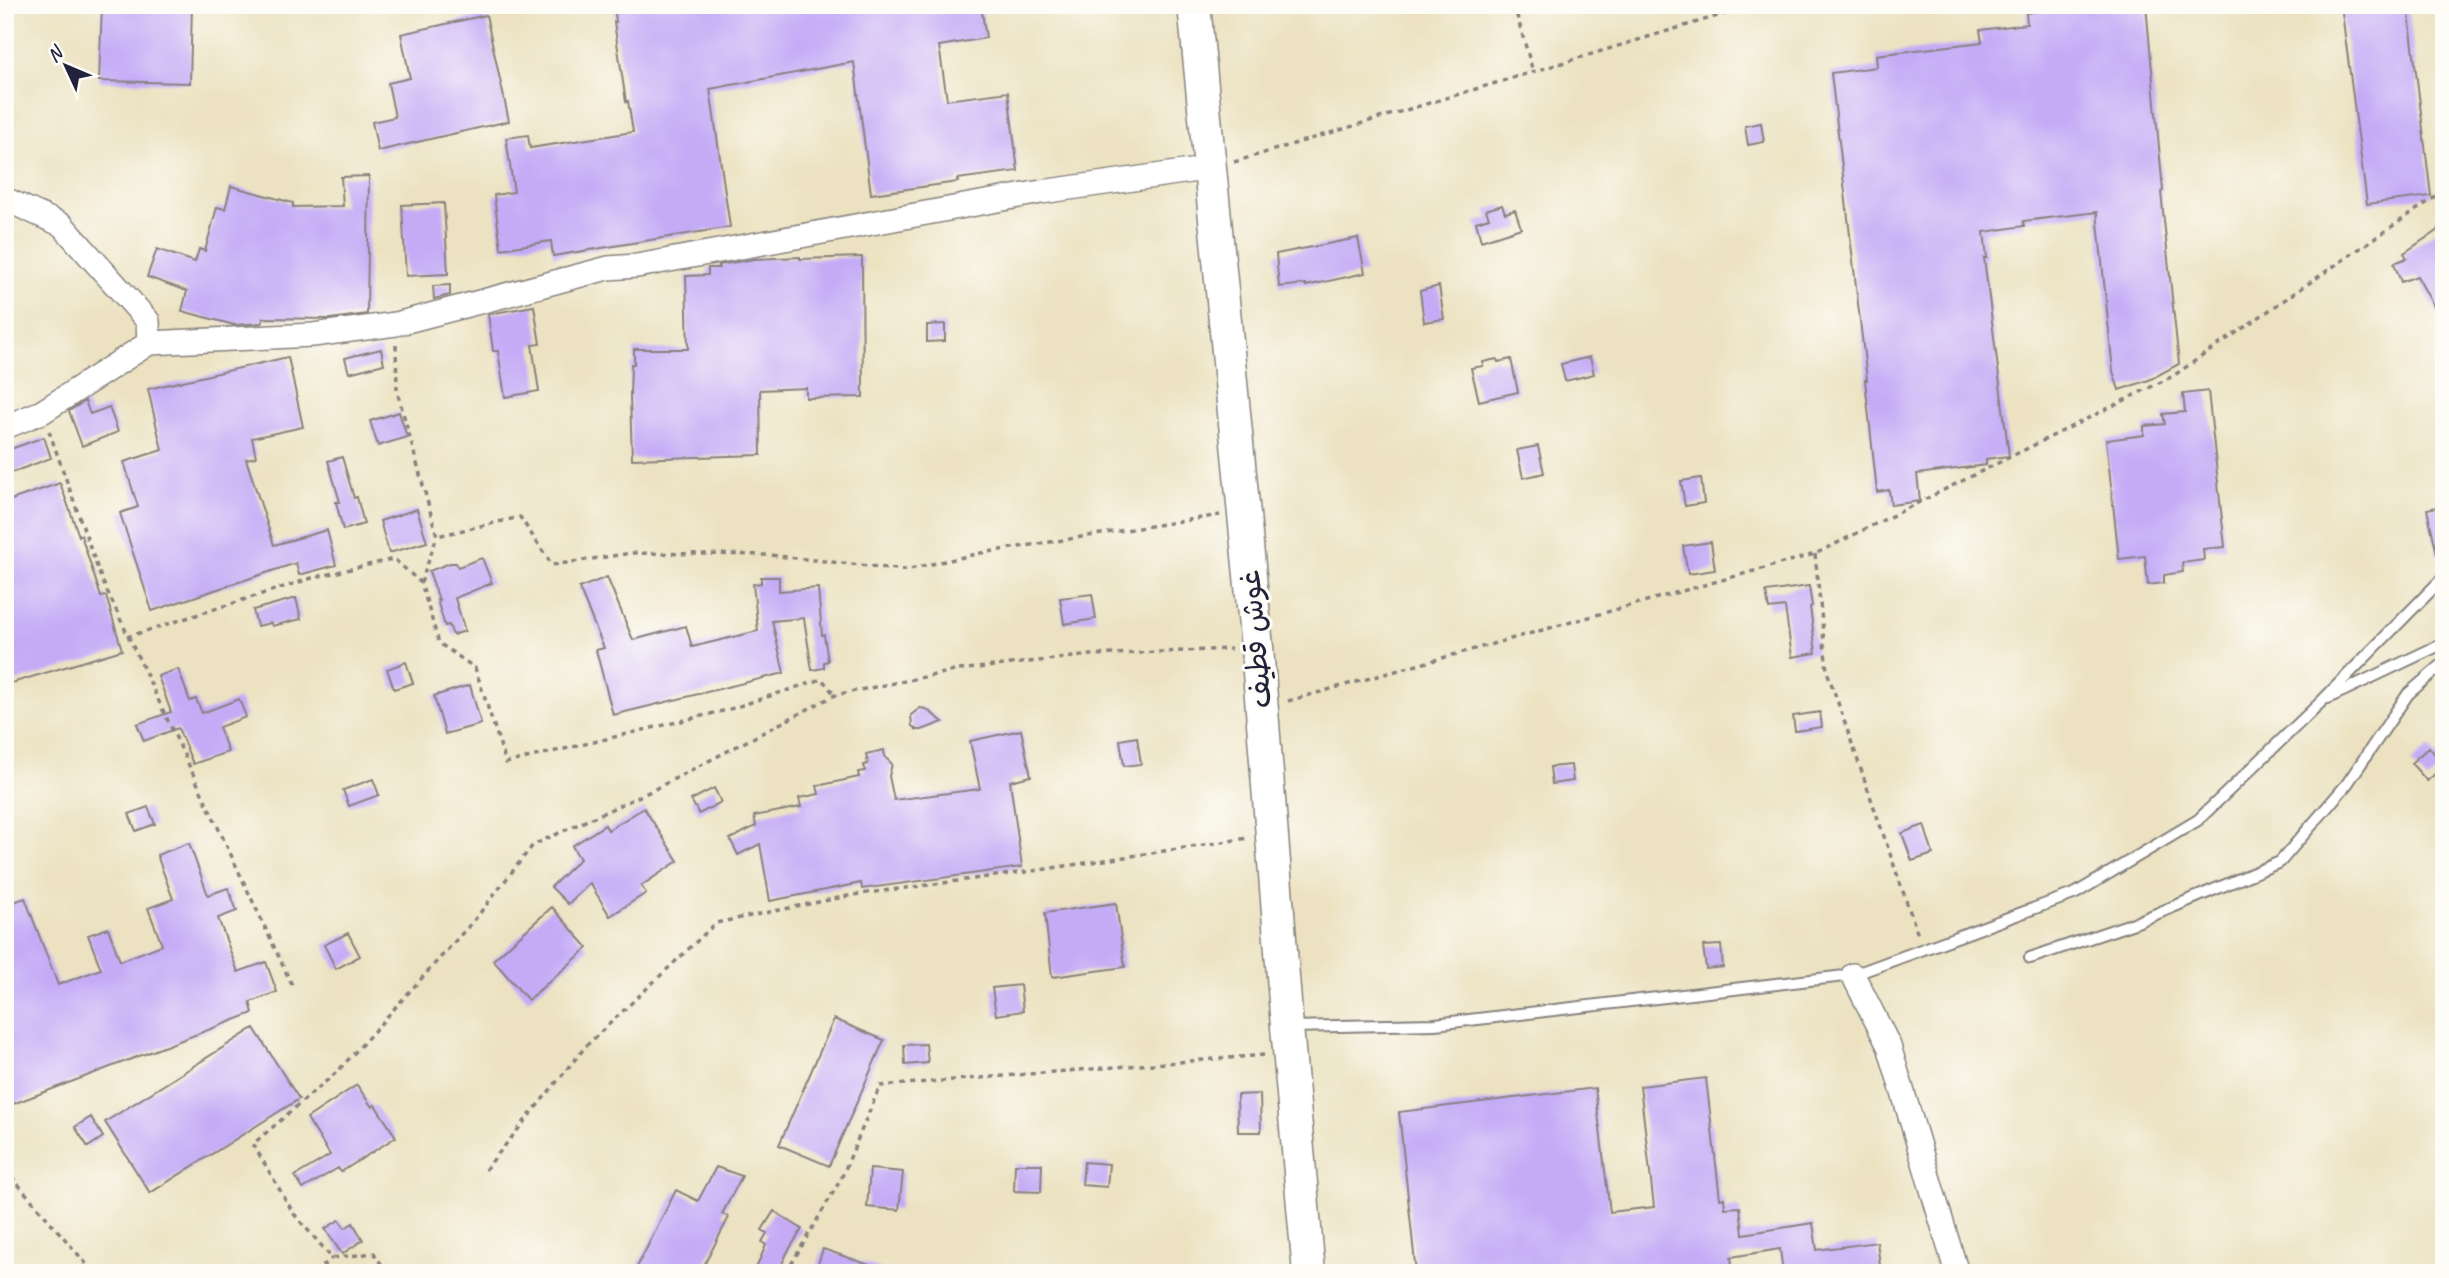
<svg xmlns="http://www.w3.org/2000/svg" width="2449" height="1278" font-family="Caveat,'Playpen Sans Arabic',sans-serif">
<rect width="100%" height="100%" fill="#fdfcf7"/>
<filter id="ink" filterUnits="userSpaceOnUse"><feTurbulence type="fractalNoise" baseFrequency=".0143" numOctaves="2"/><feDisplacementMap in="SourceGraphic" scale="14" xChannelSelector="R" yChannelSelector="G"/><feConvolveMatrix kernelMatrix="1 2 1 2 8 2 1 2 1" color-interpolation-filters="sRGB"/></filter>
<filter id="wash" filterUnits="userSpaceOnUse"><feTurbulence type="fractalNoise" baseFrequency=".00686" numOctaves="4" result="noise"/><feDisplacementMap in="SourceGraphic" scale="28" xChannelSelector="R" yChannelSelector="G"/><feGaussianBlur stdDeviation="1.57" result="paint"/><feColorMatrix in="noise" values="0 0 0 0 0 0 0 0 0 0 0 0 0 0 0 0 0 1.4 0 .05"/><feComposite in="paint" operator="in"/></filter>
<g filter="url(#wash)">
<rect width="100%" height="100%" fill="#ece2c1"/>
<g id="blocks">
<path fill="#c5abf6" d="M 102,5 L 192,5 L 190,83 L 99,81 Z
M 614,5 L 981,5 L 986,38 L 939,46 L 947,100 L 1008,92 L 1018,171 L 957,179 L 958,182 L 871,194 L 854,62 L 710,89 L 730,227 L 553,256 L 551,241 L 501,249 L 494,195 L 514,192 L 506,138 L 528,135 L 530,148 L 633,132 L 628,101 L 626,102 L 614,22 L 616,22 Z
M 2077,5 L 2146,5 L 2163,191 L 2161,192 L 2179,364 L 2149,380 L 2119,390 L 2113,371 L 2097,212 L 2023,221 L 2024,226 L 1984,232 L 1987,258 L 1984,258 L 2009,456 L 1986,459 L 1986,465 L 1917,474 L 1920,501 L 1891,505 L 1889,490 L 1877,492 L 1865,380 L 1867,380 L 1831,73 L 1877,67 L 1876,55 L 1982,42 L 1980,30 L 2027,24 L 2026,13 Z
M 2341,5 L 2408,5 L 2431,196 L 2367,204 Z
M 486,15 L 509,121 L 378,151 L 372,122 L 395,117 L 388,83 L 410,78 L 401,34 Z
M 1761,123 L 1764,142 L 1748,145 L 1745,126 Z
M 369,176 L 367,314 L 330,319 L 263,318 L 262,323 L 234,325 L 182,311 L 187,291 L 147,277 L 157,249 L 195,262 L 199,249 L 205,251 L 217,207 L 225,209 L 231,186 L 293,203 L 293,207 L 343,206 L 341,177 Z
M 444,203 L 448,274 L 406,276 L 402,205 Z
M 1502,205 L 1505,213 L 1515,210 L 1521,228 L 1481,241 L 1476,222 L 1489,218 L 1486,210 Z
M 2444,226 L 2444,325 L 2417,276 L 2401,282 L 2394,263 L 2407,258 L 2404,253 Z
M 1358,238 L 1365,273 L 1306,286 L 1306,284 L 1279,287 L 1276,254 Z
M 800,257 L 800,259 L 862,257 L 863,397 L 806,398 L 806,388 L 760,390 L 761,455 L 632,459 L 630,396 L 631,364 L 634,364 L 634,349 L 688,349 L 686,276 L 708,275 L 708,268 L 719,268 L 719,265 L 754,259 Z
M 450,285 L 450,295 L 434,299 L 433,286 Z
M 1439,286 L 1444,319 L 1424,322 L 1420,291 Z
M 534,306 L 540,344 L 532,345 L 539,391 L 505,397 L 498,351 L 493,351 L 488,314 Z
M 945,324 L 945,341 L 927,342 L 927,325 Z
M 381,349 L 384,364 L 349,373 L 345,358 Z
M 288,357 L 303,427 L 252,438 L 256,457 L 246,459 L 274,545 L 327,530 L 336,565 L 299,575 L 296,563 L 152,611 L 120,513 L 138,507 L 124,462 L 162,450 L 148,389 Z
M 1590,357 L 1594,374 L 1565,381 L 1561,364 Z
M 1497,359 L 1498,362 L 1511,359 L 1518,392 L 1479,401 L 1471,368 L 1483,366 L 1483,362 Z
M 2208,391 L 2225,547 L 2203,549 L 2204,560 L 2182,563 L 2183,572 L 2164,575 L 2164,583 L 2148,585 L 2145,556 L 2119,559 L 2106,440 L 2144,435 L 2144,426 L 2165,424 L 2163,414 L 2185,412 L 2183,394 Z
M 85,401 L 90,414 L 109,407 L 118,432 L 82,446 L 69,411 Z
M 399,412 L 407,437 L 378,446 L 370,421 Z
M 44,437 L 51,458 L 5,475 L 5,451 Z
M 1538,446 L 1544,473 L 1523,478 L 1517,450 Z
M 342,457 L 354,498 L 357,497 L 364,524 L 343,530 L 336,502 L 340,502 L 328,461 Z
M 1701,478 L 1704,503 L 1685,506 L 1681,481 Z
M 60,483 L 79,536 L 81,535 L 101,597 L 106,596 L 122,650 L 5,685 L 5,502 Z
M 2444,506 L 2444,553 L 2437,554 L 2427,509 Z
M 417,509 L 427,542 L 389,553 L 380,521 Z
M 1711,542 L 1715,570 L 1688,574 L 1683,546 Z
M 482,558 L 492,583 L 455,598 L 465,631 L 453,635 L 449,625 L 445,626 L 437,600 L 439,600 L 429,571 L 450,563 L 456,563 L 458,567 Z
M 607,577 L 633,640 L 686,626 L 692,647 L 758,631 L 753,584 L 761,583 L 761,577 L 779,577 L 779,591 L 818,588 L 822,635 L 824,635 L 828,661 L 824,662 L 824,668 L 812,670 L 804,618 L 772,621 L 784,673 L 613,715 L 596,650 L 604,648 L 579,588 Z
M 1809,586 L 1812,606 L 1810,607 L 1816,653 L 1792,657 L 1785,607 L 1769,609 L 1766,592 Z
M 1092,594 L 1096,619 L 1064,624 L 1060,598 Z
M 296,598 L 301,619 L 272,626 L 271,623 L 257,626 L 253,610 Z
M 406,662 L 413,683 L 394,689 L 387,669 Z
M 178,669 L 190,701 L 196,699 L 202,713 L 239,699 L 246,717 L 219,727 L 228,752 L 193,764 L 178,728 L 144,741 L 137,724 L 171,712 L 158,676 Z
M 470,685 L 481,724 L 445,734 L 434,696 Z
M 920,708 L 926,709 L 943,722 L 922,730 L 917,730 L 912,726 L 911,715 Z
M 1820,712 L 1822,727 L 1795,731 L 1793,716 Z
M 1021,730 L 1031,776 L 1010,781 L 1022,867 L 862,889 L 861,883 L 770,901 L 760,844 L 738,855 L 730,839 L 756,826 L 754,816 L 801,807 L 799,798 L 819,794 L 817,786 L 859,777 L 858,772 L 865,771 L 864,765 L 868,764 L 866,754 L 884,750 L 885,757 L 892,764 L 889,776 L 894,800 L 980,789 L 970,741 Z
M 1137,737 L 1141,764 L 1124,766 L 1120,740 Z
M 2429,747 L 2444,766 L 2427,781 L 2411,763 Z
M 1571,765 L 1573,781 L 1552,784 L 1550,767 Z
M 373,779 L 379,795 L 349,806 L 343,790 Z
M 714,788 L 721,802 L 699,814 L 691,800 Z
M 148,807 L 155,824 L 136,831 L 129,814 Z
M 644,808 L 678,861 L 641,886 L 646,893 L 610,916 L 590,883 L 568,904 L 551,887 L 580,859 L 572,846 L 605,825 L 608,830 Z
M 1924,825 L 1933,854 L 1912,861 L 1902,833 Z
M 189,843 L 208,895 L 228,888 L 237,911 L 218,918 L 238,972 L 266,962 L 277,992 L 250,1002 L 253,1013 L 5,1107 L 5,905 L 25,898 L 58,985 L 101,969 L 88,935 L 108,928 L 120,961 L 162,945 L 148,908 L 173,899 L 157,855 Z
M 1116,903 L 1125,967 L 1052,977 L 1045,913 Z
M 552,907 L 588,948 L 528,1000 L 493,960 Z
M 348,933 L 360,956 L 336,969 L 324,945 Z
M 1721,945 L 1723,967 L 1706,969 L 1703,946 Z
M 1020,985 L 1023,1011 L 996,1015 L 992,988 Z
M 834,1019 L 884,1040 L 829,1166 L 779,1145 Z
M 254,1028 L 299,1099 L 150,1193 L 105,1122 Z
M 926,1044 L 928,1063 L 905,1065 L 904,1045 Z
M 1706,1078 L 1720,1199 L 1724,1198 L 1725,1208 L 1740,1207 L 1743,1234 L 1813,1223 L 1817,1250 L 1877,1242 L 1881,1273 L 1783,1273 L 1780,1249 L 1731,1257 L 1733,1273 L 1629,1273 L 1628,1268 L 1587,1273 L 1416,1273 L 1399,1112 L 1595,1088 L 1610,1212 L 1654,1207 L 1640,1086 Z
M 357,1085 L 372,1107 L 375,1105 L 396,1137 L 341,1172 L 338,1168 L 303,1189 L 295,1176 L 330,1155 L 307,1118 Z
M 1260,1094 L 1261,1132 L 1238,1132 L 1237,1095 Z
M 91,1117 L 103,1137 L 88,1147 L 75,1127 Z
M 1084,1162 L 1109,1164 L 1107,1187 L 1082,1185 Z
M 1015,1164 L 1042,1164 L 1041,1192 L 1014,1191 Z
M 716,1167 L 742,1176 L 722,1214 L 729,1217 L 700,1273 L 634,1273 L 676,1190 L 698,1201 Z
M 870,1169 L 903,1172 L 899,1210 L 867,1207 Z
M 774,1211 L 802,1229 L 787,1253 L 778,1273 L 754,1273 L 766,1245 L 762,1242 L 767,1233 L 762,1230 Z
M 339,1220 L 345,1228 L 353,1223 L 363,1240 L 342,1254 L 325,1229 Z
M 823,1249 L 884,1270 L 884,1273 L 815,1273 Z"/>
</g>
</g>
<g filter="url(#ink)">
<use href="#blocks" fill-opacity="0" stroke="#87827e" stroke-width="2"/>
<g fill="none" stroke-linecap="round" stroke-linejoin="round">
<g stroke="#87827e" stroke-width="14">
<path id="service" d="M 2328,698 L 2444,643
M 2030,958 L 2137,922 L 2280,862 L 2347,784 L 2408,694 L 2444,663
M 1290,1027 L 1435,1024 L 1853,975 L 2076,893 L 2198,820 L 2322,701 L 2444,577"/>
</g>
<g stroke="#87827e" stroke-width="26">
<path id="minor" d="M 5,199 L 62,225 L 148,321 L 149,343
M 5,427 L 42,412 L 149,343 L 313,335 L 396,324 L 608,268 L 637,266 L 1041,192 L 1212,168
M 1853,975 L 1889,1046 L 1957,1273"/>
</g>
<g stroke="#87827e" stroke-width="35">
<path id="secondary" d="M 1194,5 L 1257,647 L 1287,1027 L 1309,1273"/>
</g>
<path stroke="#87827e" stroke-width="3.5" stroke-dasharray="5 5" stroke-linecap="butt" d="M 1514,5 L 1533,72
M 1234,162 L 1754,5
M 396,345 L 397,391 L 437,536 L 520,517 L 552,565 L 632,553 L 769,555 L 905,570 L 981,553 L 1220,515
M 49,431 L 101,578 L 292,985
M 1815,554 L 1827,671 L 1918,935
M 421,583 L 437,536
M 127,637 L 312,578 L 394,559 L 421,583 L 439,643 L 475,668 L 506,763 L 727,710 L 822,679 L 835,695
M 1288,701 L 1815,554 L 2173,376 L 2444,191
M 5,1169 L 94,1273
M 485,1170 L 586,1046 L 716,923 L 853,895 L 1040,870 L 1249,838
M 315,1273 L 332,1258
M 387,1273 L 374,1253 L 332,1258 L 294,1214 L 253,1144 L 338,1071 L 476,918 L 533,845 L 653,790 L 835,695 L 959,670 L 1091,655 L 1231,649
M 786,1273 L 841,1179 L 880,1086 L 1265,1055"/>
<use href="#service" stroke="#fff" stroke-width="10"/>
<use href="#minor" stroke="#fff" stroke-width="23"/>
<use href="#secondary" stroke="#fff" stroke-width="32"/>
</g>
</g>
<g text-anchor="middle" stroke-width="6" stroke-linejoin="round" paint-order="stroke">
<g font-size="30" fill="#22223b" stroke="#fdfcf7">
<text transform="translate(1255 639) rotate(-95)" y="10">غوش قطيف</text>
</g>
</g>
<rect width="2449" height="1278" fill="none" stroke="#fdfcf7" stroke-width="28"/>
<g transform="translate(66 66) rotate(314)" stroke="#fdfcf7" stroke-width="5" paint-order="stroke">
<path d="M0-5L12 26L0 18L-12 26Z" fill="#22223b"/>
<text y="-10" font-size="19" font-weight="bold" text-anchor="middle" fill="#22223b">N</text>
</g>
</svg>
